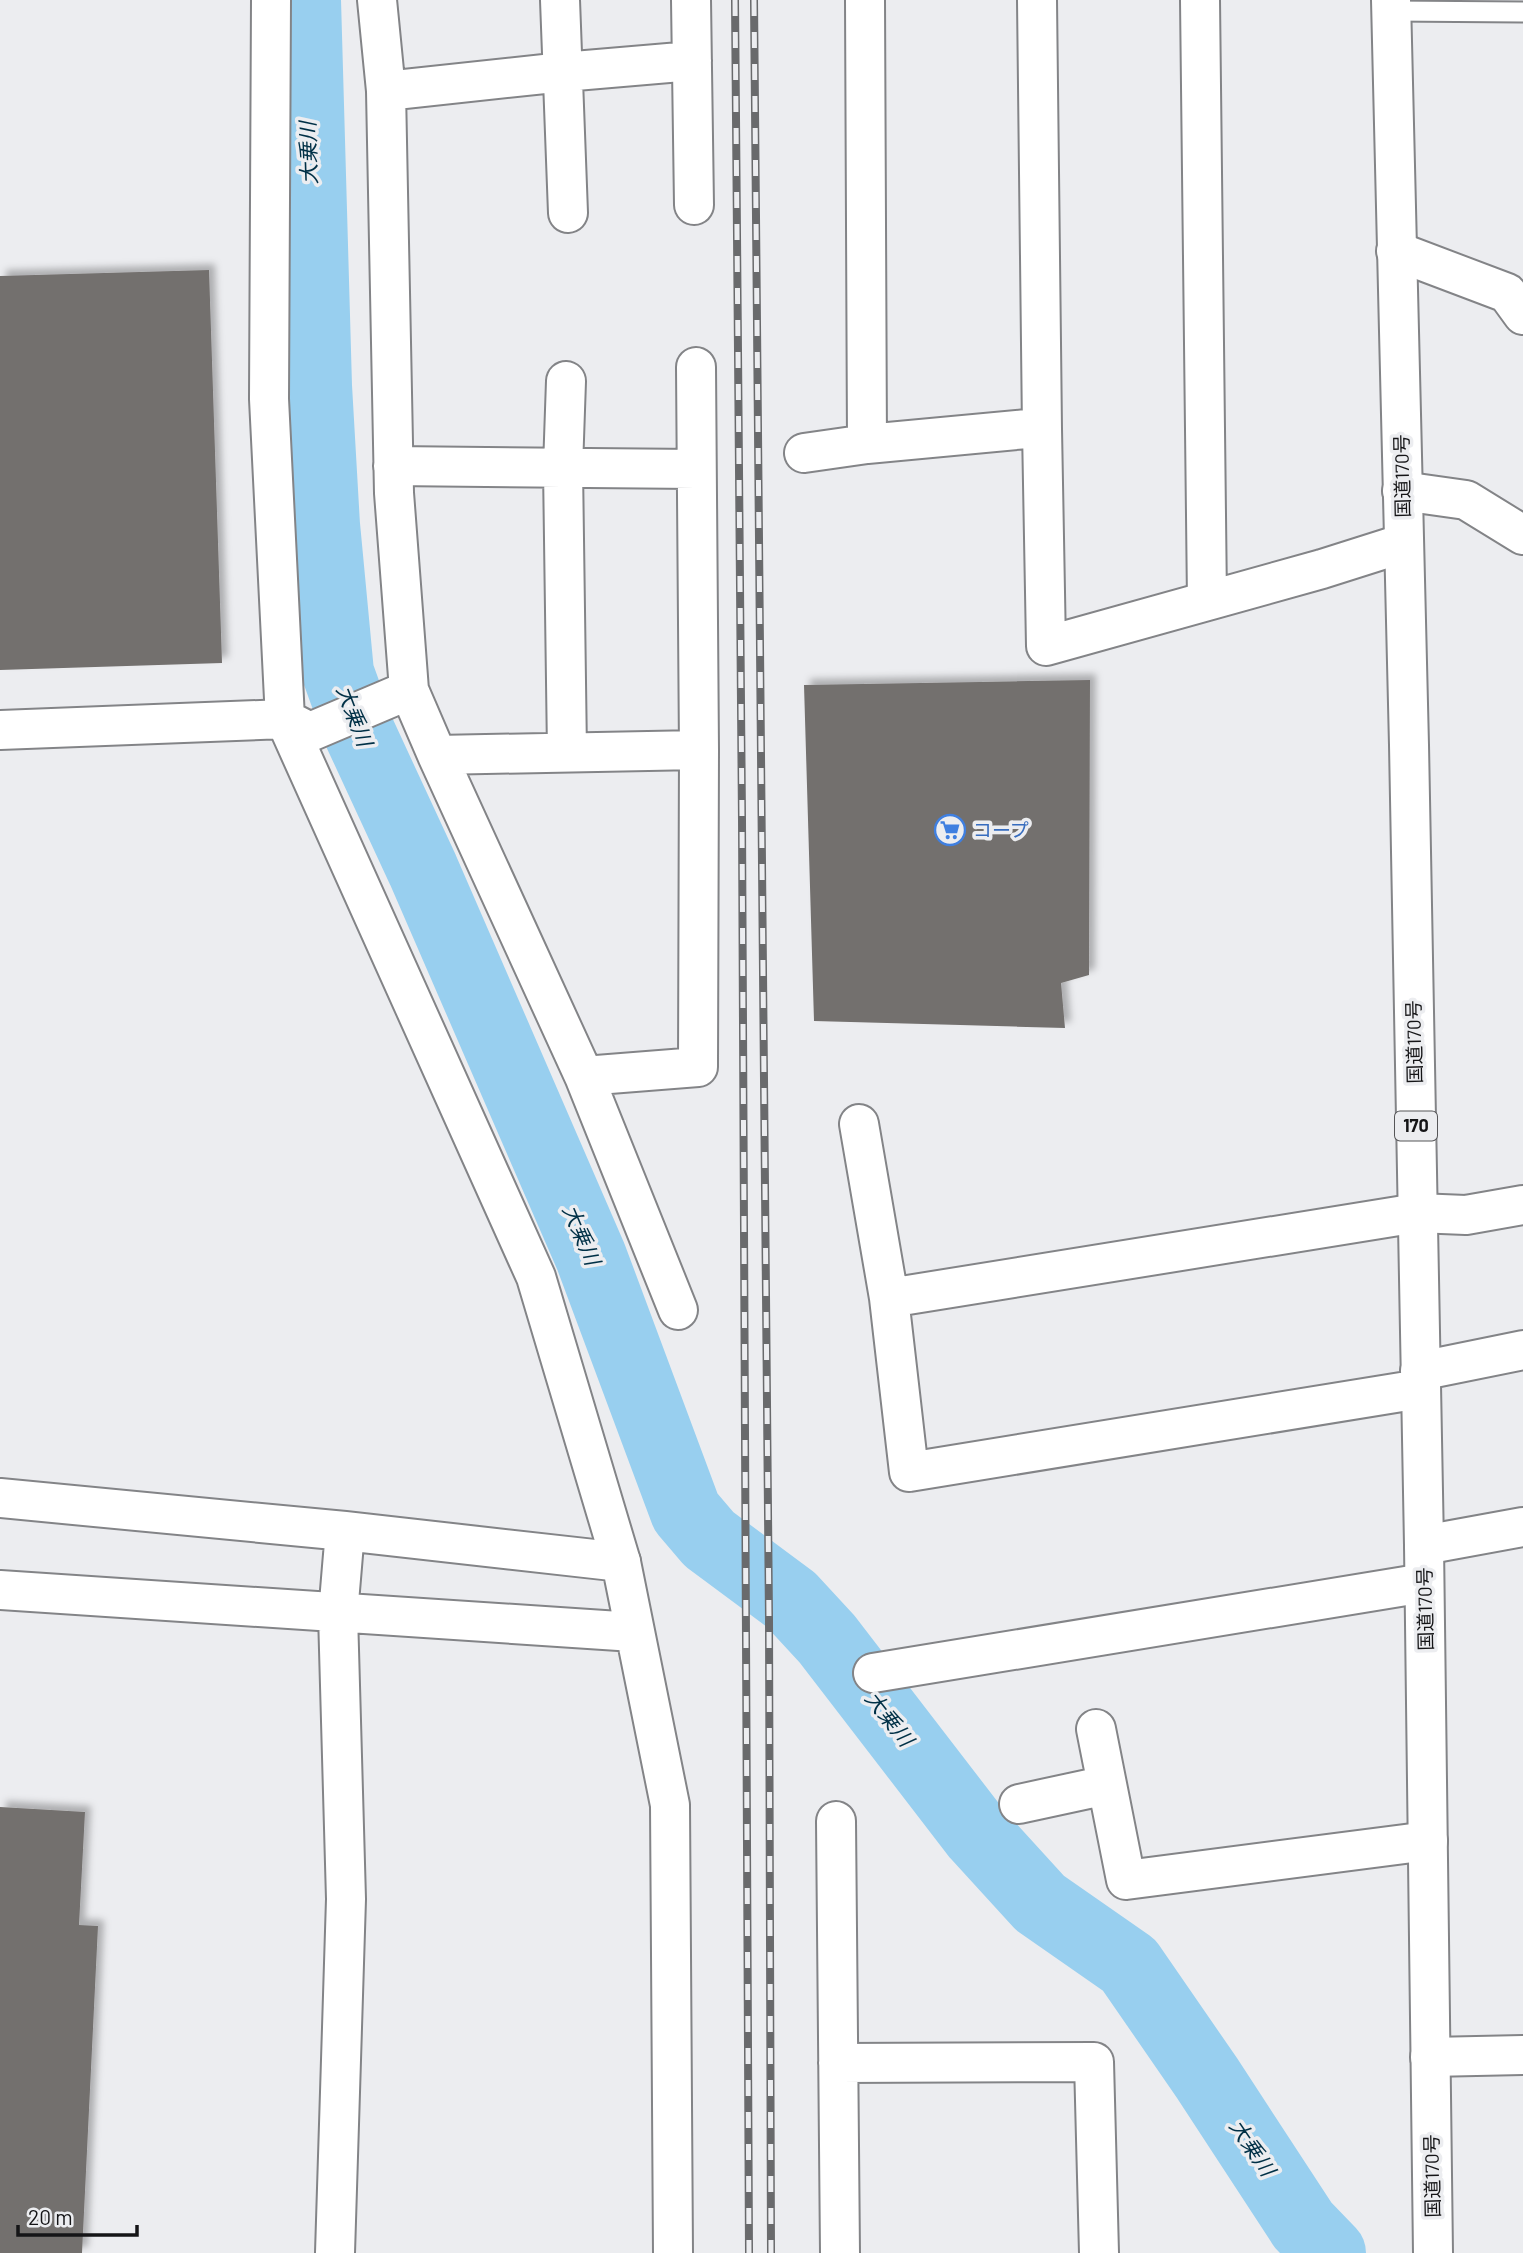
<svg xmlns="http://www.w3.org/2000/svg" width="1523" height="2253" font-family="Barlow,'Noto Sans JP',sans-serif">
<defs>
<filter id="shadow"><feDropShadow dx="6" dy="-6" stdDeviation="3.5" flood-color="#0004"/></filter>
</defs>
<rect width="100%" height="100%" fill="#ecedf0"/>
<g fill="none" stroke-linecap="round" stroke-linejoin="round">
<path stroke="#98cfef" stroke-width="72" d="M 305,0 L 316,386 L 324,525 L 338,673 L 360,734 L 423,870 L 591,1257 L 686,1512 L 709,1539 L 791,1600 L 827,1639 L 977,1834 L 1040,1903 L 1129,1965 L 1207,2078 L 1303,2225 L 1330,2253"/>
</g>
<path fill="#73706e" filter="url(#shadow)" d="M 209,270 L 222,663 L 0,670 L 0,276 Z
M 1090,680 L 1089,975 L 1061,983 L 1065,1028 L 814,1021 L 804,685 Z
M 0,1807 L 85,1812 L 79,1925 L 98,1926 L 82,2253 L 0,2253 Z"/>
<g fill="none" stroke-linecap="round" stroke-linejoin="round">
<g stroke="#838487" stroke-width="23">
<path id="service" d="M 1391,11 L 1523,12"/>
</g>
<g stroke="#838487" stroke-width="42">
<path id="minor" d="M 271,0 L 269,399 L 285,719 L 310,732 L 409,690
M 377,0 L 386,91 L 394,493 L 409,690 L 437,755 L 584,1076 L 678,1310
M 560,0 L 568,213
M 691,0 L 694,205
M 865,0 L 867,444 L 1027,429 L 1042,429 L 1046,646 L 1322,569 L 1404,543
M 1037,0 L 1042,429
M 1200,0 L 1207,601
M 386,91 L 563,72 L 692,61
M 1396,251 L 1507,293 L 1523,315
M 566,381 L 563,468 L 567,752
M 804,453 L 867,444
M 393,466 L 696,469
M 1402,491 L 1466,500 L 1523,535
M 437,755 L 699,750
M 584,1076 L 698,1067 L 699,750 L 696,367
M 859,1124 L 889,1298 L 909,1472 L 1420,1389
M 889,1298 L 1417,1213 L 1466,1215 L 1523,1205
M 1420,1371 L 1523,1350
M 0,1498 L 345,1531 L 621,1562 L 670,1805 L 673,2253
M 1424,1545 L 1523,1527
M 0,1590 L 634,1632
M 873,1673 L 1424,1583
M 1096,1729 L 1126,1880 L 1428,1841
M 1019,1804 L 1107,1785
M 836,1821 L 840,2253
M 1430,2057 L 1523,2055
M 838,2063 L 1094,2062 L 1099,2253
M 335,2253 L 346,1899 L 338,1614 L 345,1531"/>
</g>
<g stroke="#838487" stroke-width="42">
<path id="tertiary" d="M 0,730 L 285,719 L 536,1277 L 621,1562"/>
</g>
<g stroke="#838487" stroke-width="42">
<path id="trunk" d="M 1391,0 L 1409,745 L 1424,1545 L 1433,2253"/>
</g>
<use href="#service" stroke="#fff" stroke-width="19"/>
<use href="#minor" stroke="#fff" stroke-width="38"/>
<use href="#tertiary" stroke="#fff" stroke-width="38"/>
<use href="#trunk" stroke="#fff" stroke-width="38"/>
<g stroke="#696a6c" stroke-width="8">
<path id="rail" d="M 735,0 L 742,820 L 749,2253
M 754,0 L 769,1619 L 771,2253"/>
</g>
<use href="#rail" stroke="#ecedf0" stroke-width="5" stroke-dasharray="16" stroke-linecap="butt"/>
</g>
<defs>
<g id="supermarket-ring" transform="scale(1.575)"><circle r="9.5" fill="#ecedf0" stroke="#3f7fe0" stroke-width="1.5"/><path d="M-6-5.5h2.5l.6 2H6L4.5 2H-2.5L-4.4-4H-6ZM-1.5 3.2a1.3 1.3 0 1 0 .1 0ZM3 3.2a1.3 1.3 0 1 0 .1 0Z" fill="#3f7fe0"/></g>
</defs>
<g fill-rule="evenodd">
<use href="#supermarket-ring" x="950" y="830"/>
</g>
<g text-anchor="middle" stroke-width="7" stroke-linejoin="round" paint-order="stroke">
<rect fill="#ecedf0" stroke="#565658" stroke-width="2" x="1395" y="1111.5" width="42" height="29" rx="5"/>
<g font-size="18" font-weight="bold" fill="#151517">
<text x="1416" y="1132">170</text>
</g>
<g font-size="19" fill="#151517" stroke="#ecedf0">
<text transform="translate(1402 476) rotate(-91)" y="7">国道170号</text>
<text transform="translate(1414 1042) rotate(-91)" y="7">国道170号</text>
<text transform="translate(1425 1609) rotate(-91)" y="7">国道170号</text>
<text transform="translate(1432 2176) rotate(-91)" y="7">国道170号</text>
</g>
<g font-size="19" fill="#366cbe" stroke="#ecedf0" text-anchor="start">
<text x="973" y="837">コープ</text>
</g>
<g font-size="21" font-style="italic" fill="#003046" stroke="#ecedf0">
<text transform="translate(309 153) rotate(-92)" y="7">大乗川</text>
<text transform="translate(354 716) rotate(69)" y="7">大乗川</text>
<text transform="translate(581 1235) rotate(67)" y="7">大乗川</text>
<text transform="translate(889 1719) rotate(52)" y="7">大乗川</text>
<text transform="translate(1252 2148) rotate(56)" y="7">大乗川</text>
</g>
</g>
<path d="M18 2225v10h119v-10" fill="none" stroke="#151517" stroke-width="3.5"/>
<text x="28" y="2225" font-size="21" fill="#151517" stroke="#ecedf0" stroke-width="5" paint-order="stroke">20 m</text>
</svg>
